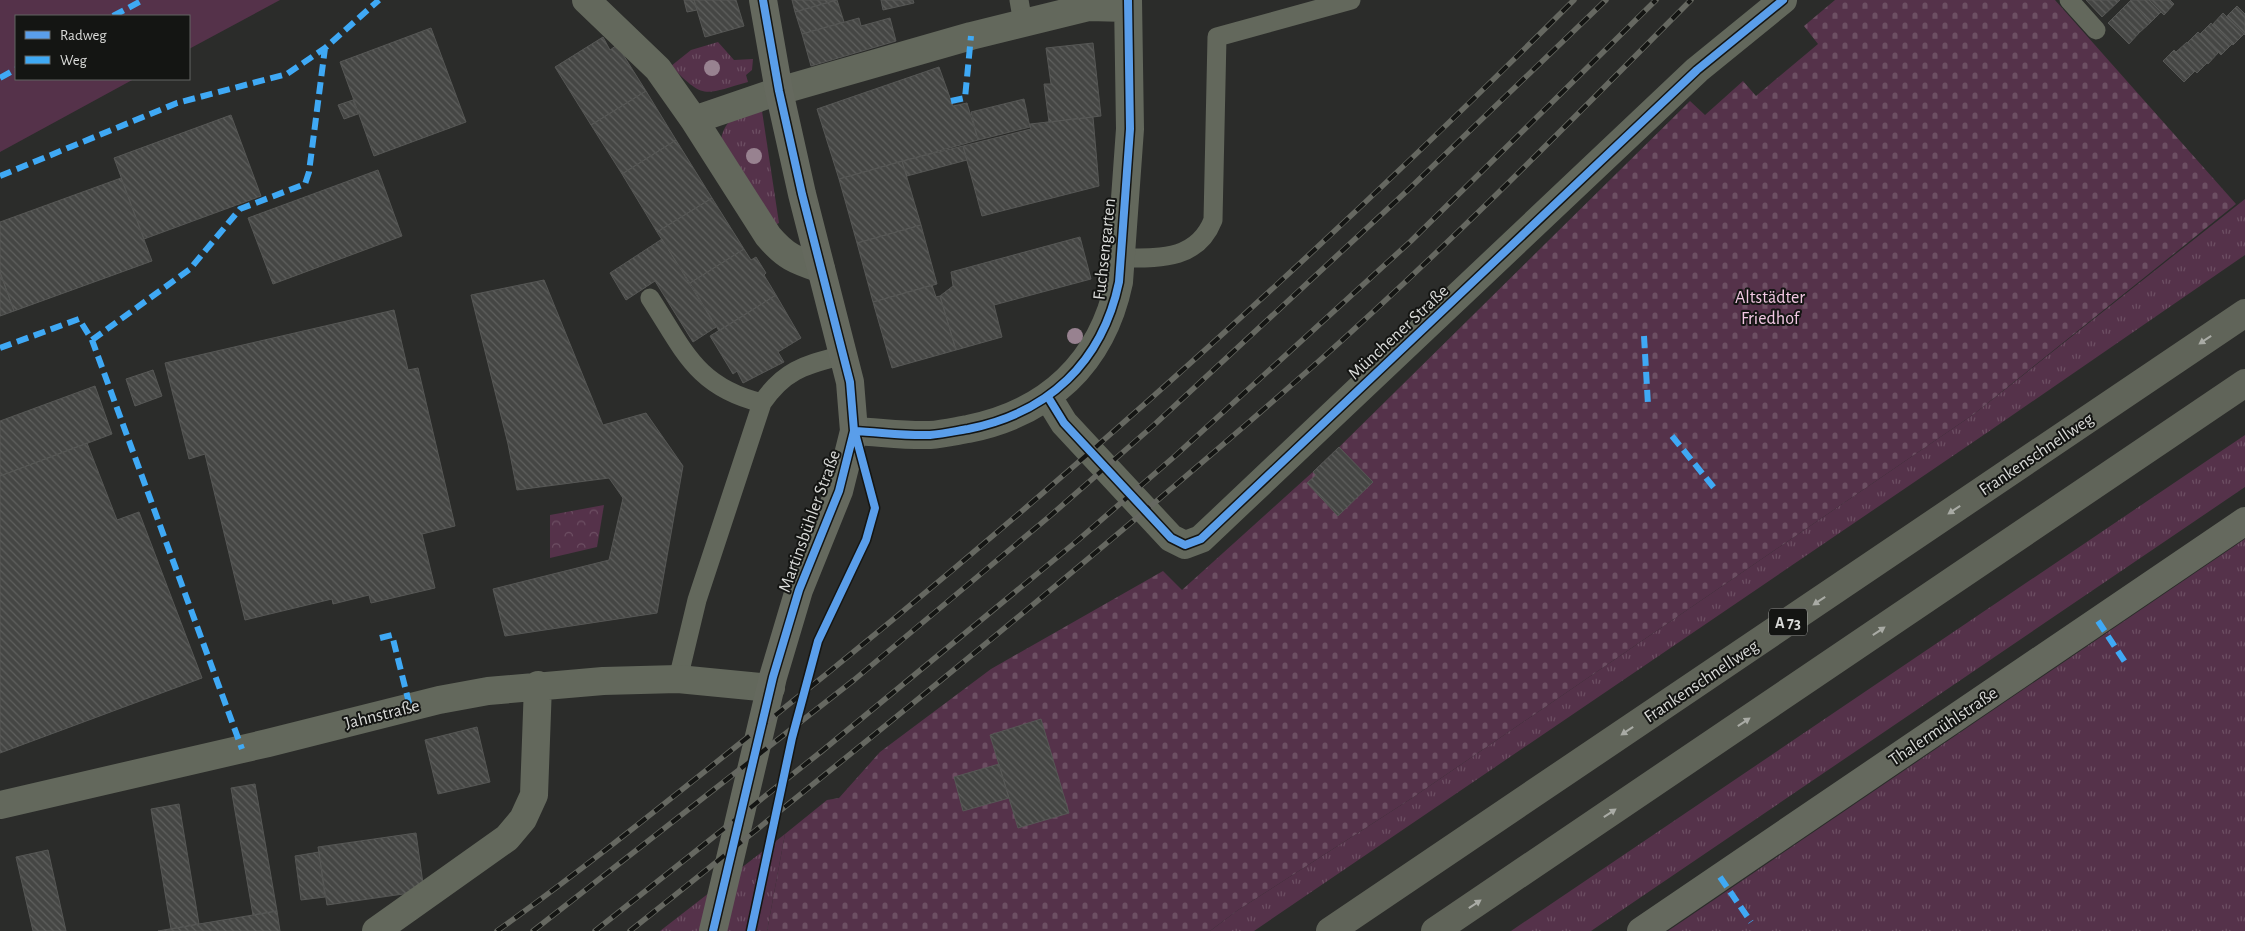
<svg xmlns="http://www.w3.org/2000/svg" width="2245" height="931" font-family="'Alegreya Sans',sans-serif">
<defs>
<pattern id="grass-tufts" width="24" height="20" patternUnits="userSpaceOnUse" patternTransform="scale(1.25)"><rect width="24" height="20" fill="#55324a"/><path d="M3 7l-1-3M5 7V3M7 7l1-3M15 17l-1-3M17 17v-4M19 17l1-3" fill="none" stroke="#6d4f63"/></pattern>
<pattern id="cemetery-stones" width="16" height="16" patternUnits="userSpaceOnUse" patternTransform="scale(1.25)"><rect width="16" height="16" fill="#55324a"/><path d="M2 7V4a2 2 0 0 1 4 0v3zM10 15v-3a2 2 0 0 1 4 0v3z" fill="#6d4f63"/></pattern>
<pattern id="park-crowns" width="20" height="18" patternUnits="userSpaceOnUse" patternTransform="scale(1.25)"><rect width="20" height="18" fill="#55324a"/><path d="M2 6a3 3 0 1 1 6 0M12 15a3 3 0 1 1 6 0" fill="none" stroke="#6d4f63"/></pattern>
<pattern id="building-back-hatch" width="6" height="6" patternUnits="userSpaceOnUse" patternTransform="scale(1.25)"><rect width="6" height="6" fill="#454644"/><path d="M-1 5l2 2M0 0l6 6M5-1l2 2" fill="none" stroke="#5f605e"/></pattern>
</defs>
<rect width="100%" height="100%" fill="#2b2c2a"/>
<path fill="url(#grass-tufts)" d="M 718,42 L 734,60 L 753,59 L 752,70 L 746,75 L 748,82 C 704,94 705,101 671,66 L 691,50 Z
M 762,111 L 779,223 L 775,225 L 721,139 C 727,114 740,116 762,111 Z
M 2245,199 L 2245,255 L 1988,432 L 1254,931 L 1210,931 L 1238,910 L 1409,800 L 1974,414 Z
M 2245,435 L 2245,487 L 1591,931 L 1511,931 Z
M 2245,539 L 2245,931 L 1668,931 Z
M 785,834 L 767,931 L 660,931 Z"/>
<path fill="url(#cemetery-stones)" d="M 1835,0 L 2055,0 L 2236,204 L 1974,414 L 1409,800 L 1238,910 L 1210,931 L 767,931 L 785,834 L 827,800 L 839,798 L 880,752 L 991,669 L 1163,571 L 1182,590 L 1326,460 L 1690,101 L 1705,115 L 1743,81 L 1756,96 L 1818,44 L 1804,26 Z"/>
<path fill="url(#park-crowns)" d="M 604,505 L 597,547 L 550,558 L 550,515 Z"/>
<path fill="#55324a" d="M 0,0 L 280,0 L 189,49 L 189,16 L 16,16 L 16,79 L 134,79 L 0,152 Z"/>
<path fill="url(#building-back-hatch)" stroke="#565755" d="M 684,0 L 694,0 L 697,10 L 687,12 Z
M 694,0 L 736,0 L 744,26 L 705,37 Z
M 792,0 L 836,0 L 795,12 Z
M 837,0 L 844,22 L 802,34 L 795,12 Z
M 881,0 L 913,0 L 914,3 L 883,10 Z
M 2086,0 L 2120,0 L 2102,17 Z
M 2131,0 L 2149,0 L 2161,12 L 2150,23 L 2130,1 Z
M 2149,0 L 2170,0 L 2174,4 L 2164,15 Z
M 2130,1 L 2150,23 L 2139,33 L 2119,12 Z
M 2237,6 L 2245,14 L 2245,35 L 2226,17 Z
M 2119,12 L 2139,33 L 2129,44 L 2108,23 Z
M 2223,13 L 2244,34 L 2233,45 L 2212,25 Z
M 859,18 L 861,26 L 890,18 L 896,41 L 811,66 L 802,34 Z
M 2211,23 L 2232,44 L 2221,55 L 2200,34 Z
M 431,28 L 466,122 L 374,156 L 340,62 Z
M 2198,32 L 2218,53 L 2208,64 L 2188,42 Z
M 603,37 L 610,50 L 617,45 L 646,91 L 591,125 L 555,67 Z
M 2187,42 L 2207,63 L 2197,73 L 2176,52 Z
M 1093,43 L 1101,116 L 1049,122 L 1044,84 L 1051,84 L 1046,48 Z
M 2174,50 L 2195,71 L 2184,82 L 2163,61 Z
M 939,67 L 953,106 L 967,103 L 978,140 L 839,179 L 817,109 Z
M 646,91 L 676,140 L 622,174 L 591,125 Z
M 1024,99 L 1030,127 L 978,140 L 971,112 Z
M 353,100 L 358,114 L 344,119 L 338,105 Z
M 231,115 L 261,196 L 144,239 L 114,158 Z
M 1093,117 L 1099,186 L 982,216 L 963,146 L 1031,129 L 1030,124 Z
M 676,140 L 712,198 L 657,232 L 622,174 Z
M 963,146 L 967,160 L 907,176 L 902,161 Z
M 902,161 L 921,225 L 857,243 L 839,179 Z
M 378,170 L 402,236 L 273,284 L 248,218 Z
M 121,178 L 152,261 L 14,311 L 0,272 L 0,222 Z
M 712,198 L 744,249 L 690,283 L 657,232 Z
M 921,225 L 937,284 L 873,302 L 857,243 Z
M 1080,237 L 1091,279 L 994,305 L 1002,337 L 956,350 L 940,296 L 953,286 L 951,272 Z
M 662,239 L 716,327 L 693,342 L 655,281 L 626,300 L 610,273 Z
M 744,249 L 751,260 L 756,257 L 766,273 L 764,275 L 776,295 L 719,331 L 690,283 Z
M 0,272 L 14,311 L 0,316 Z
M 544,280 L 603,425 L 646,413 L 683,466 L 657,613 L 505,636 L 493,589 L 609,560 L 623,498 L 609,478 L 517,490 L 508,444 L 471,295 Z
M 932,285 L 936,297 L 940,296 L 956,350 L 892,368 L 873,302 Z
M 776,295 L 801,338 L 778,352 L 784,362 L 743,383 L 737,371 L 733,374 L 710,336 Z
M 394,310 L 408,370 L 418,368 L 455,526 L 422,534 L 435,588 L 371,603 L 369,595 L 333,604 L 332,599 L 245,620 L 205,454 L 189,459 L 165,363 Z
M 153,370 L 162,396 L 135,406 L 126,379 Z
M 95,386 L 112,434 L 0,476 L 0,421 Z
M 87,443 L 117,520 L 139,512 L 202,678 L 0,753 L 0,476 Z
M 1339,447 L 1373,482 L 1338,516 L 1307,483 L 1316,475 L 1313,472 Z
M 1041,719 L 1069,813 L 1018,828 L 990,735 Z
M 477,727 L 490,782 L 438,794 L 425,740 Z
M 999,764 L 1009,798 L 963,811 L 954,777 Z
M 255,784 L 277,911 L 253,915 L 231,788 Z
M 179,804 L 199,924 L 171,929 L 151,809 Z
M 416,833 L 424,891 L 327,905 L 318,847 Z
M 48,850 L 66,931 L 33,931 L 16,857 Z
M 319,852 L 325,897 L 301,900 L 295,856 Z
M 277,911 L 280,931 L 158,931 L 199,924 Z"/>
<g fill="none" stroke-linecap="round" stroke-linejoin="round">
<path stroke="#63685c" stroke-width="19" d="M 1019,0 L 1023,23
M 2069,0 L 2096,30
M 1120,258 C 1158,258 1197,261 1213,220 L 1217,37 L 1351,0
M 650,298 C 684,350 696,387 762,403 L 697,600 L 678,679
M 762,403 C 785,369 806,365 843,355"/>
<path stroke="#63685c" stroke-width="28" d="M 586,0 L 658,69 L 694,120 L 768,236 C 786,257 795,260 821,269
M 694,120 L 779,91 L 971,36 L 1089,7 L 1127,8
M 1048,397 L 1064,423 L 1171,538 L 1185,545 L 1201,539 L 1697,70 L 1783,0
M 854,431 C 879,432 905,436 930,435 C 943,434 956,431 968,429 C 1048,413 1102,363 1119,282 L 1130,129 L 1128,0
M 0,805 L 268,743 L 439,700 L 488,691 L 603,681 L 678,679 L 771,688
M 376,931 L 507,838 L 523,819 L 534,795 L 538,685"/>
<path stroke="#65695e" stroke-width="28" d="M 713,931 L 773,677 L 799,590 L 839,491 L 854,431 L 850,382 L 802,194 L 779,91 L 763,0
M 1641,931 L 2245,521"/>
<path stroke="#606459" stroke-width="28" d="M 1330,931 L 2245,313
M 1435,931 L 2245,383"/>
<g stroke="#666861" stroke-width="5.5">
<path id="rail" d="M 497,931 C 588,866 675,795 763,725 C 1047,499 1317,256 1574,0
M 533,931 L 854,680 L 1050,516 L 1154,425 L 1408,190 L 1606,0
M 595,931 L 822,751 L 1077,541 L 1175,456 L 1411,241 L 1656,0
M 630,931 C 863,745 1095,558 1319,361 C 1448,246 1569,123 1691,0"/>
</g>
<use href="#rail" stroke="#141513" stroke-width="4" stroke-dasharray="11" stroke-linecap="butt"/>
<path stroke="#3fa9f5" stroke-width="6" stroke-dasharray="12 6" stroke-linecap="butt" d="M 113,16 L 143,0
M 0,78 L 16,69
M 951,101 L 965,98 L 971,36
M 0,176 L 177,103 L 287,74 L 325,48 L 379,0
M 1644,336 L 1648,405
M 92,340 L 190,269 L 240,209 L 305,184 L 309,172 L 325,48
M 0,348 L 79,319 L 92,340 L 242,749
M 1672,436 L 1715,489
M 2098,621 L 2127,665
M 380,638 L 392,635 L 410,707
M 1720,877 L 1751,922"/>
<g stroke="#141513" stroke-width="11">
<path id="cycleway" d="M 1048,397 L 1064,423 L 1171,538 L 1185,545 L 1201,539 L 1697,70 L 1783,0
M 854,431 C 879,432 905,436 930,435 C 943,434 956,431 968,429 C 1048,413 1102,363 1119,282 L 1130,129 L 1128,0
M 713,931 L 773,677 L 799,590 L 839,491 L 854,431 L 850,382 L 802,194 L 779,91 L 763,0
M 751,931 L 792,738 L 818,641 L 866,540 L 875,508 L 855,433"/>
</g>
<use href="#cycleway" stroke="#5a9eea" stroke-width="8"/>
</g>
<g fill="#988290">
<circle cx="712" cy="68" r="8"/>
<circle cx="754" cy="156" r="8"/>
<circle cx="1075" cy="336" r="8"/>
</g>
<defs><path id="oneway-solid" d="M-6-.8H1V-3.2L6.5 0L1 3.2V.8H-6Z" transform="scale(1.25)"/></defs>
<g fill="#a9aba5">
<use href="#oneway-solid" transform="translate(2205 340) rotate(146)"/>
<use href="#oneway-solid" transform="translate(1954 510) rotate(146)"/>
<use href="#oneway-solid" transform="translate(1819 601) rotate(146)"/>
<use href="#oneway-solid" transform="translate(1879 631) rotate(-34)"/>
<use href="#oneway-solid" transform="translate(1744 722) rotate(-34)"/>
<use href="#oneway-solid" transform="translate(1627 731) rotate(146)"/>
<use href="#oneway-solid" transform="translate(1610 813) rotate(-34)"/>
<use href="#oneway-solid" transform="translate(1475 904) rotate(-34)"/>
</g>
<g text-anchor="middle" stroke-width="4" stroke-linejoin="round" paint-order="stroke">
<rect fill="#141513" stroke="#9e9f9d" stroke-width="1" x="1769" y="608.5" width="38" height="27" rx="4"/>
<g font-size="16" font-weight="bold" fill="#d9dad8">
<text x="1788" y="628">A 73</text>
</g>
<g font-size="18" fill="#d9dad8" stroke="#141513">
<text transform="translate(1104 249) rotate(-84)" y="6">Fuchsengarten</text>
<text transform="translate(1398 332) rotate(-43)" y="6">Münchener Straße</text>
<text transform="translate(2036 454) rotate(-34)" y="6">Frankenschnellweg</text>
<text transform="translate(809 521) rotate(-70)" y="6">Martinsbühler Straße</text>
<text transform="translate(1701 681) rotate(-34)" y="6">Frankenschnellweg</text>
<text transform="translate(382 714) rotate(-14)" y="6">Jahnstraße</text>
<text transform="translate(1943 726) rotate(-34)" y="6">Thalermühlstraße</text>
</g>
<g font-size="18" fill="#f2c8e3" stroke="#141513">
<text x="1770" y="303">Altstädter<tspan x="1770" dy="21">Friedhof</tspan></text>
</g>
</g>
<rect x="15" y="15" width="175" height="65" fill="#141513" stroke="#636462"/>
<rect x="25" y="31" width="25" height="8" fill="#5a9eea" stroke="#636462"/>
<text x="60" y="40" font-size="15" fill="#d9dad8">Radweg</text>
<rect x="25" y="56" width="25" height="8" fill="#3fa9f5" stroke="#636462"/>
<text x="60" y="65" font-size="15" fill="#d9dad8">Weg</text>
</svg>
